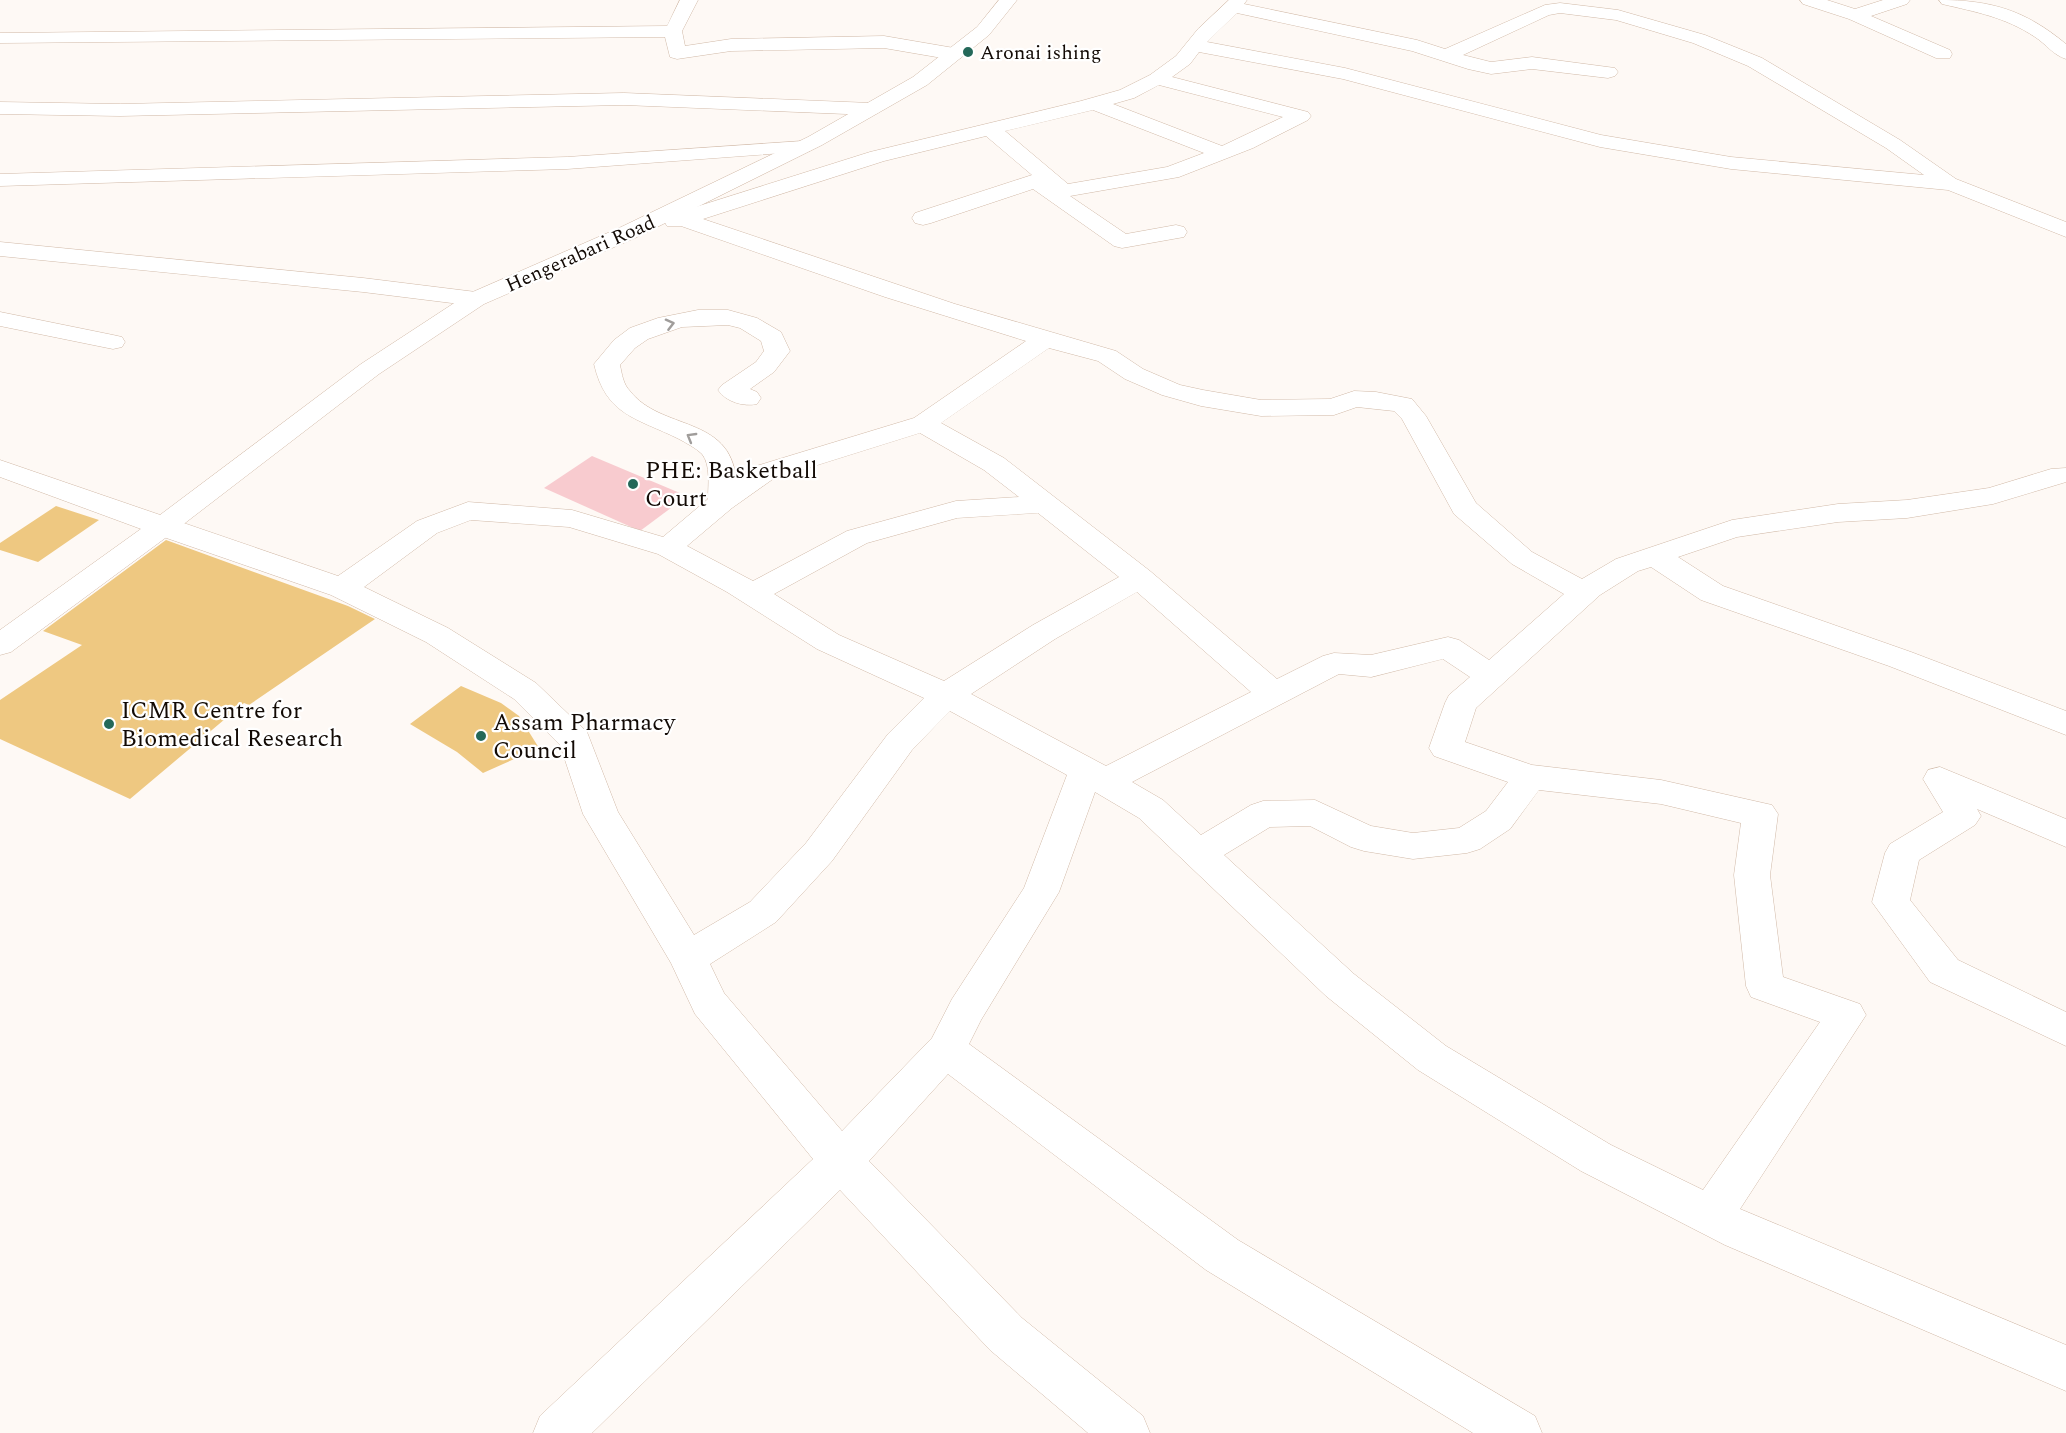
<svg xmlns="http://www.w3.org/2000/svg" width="2066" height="1433" font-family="Spectral,serif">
<rect width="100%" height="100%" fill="#fef9f5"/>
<path fill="#f8cbcf" d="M 592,456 L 687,496 L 640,531 L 544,488 Z"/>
<path fill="#eec881" d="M 56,506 L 99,520 L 38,562 L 0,550 L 0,543 Z
M 166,540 L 348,606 L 375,619 L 249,705 L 244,703 L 130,799 L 0,739 L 0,700 L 82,645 L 43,631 Z
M 461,686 L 501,703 L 519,716 L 539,748 L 483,773 L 457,752 L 410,724 Z"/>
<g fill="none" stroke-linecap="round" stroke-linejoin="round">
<g stroke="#d1b9a7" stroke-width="1">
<path id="minor" d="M 680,0 L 698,0 L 682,31 L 685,46 L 731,39 L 884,36 L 954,48 L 961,50 L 963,54 L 961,58 L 954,60 L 884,48 L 731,51 L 677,59 L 670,57 L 665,37 L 0,43 L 0,33 L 667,26 Z
M 1229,0 L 1247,0 L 1244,4 L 1417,40 L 1445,49 L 1545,5 L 1560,3 L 1618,10 L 1705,35 L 1762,58 L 1900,140 L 1956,179 L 2066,222 L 2066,237 L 1948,190 L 1731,169 L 1600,147 L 1343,79 L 1199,52 L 1190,64 L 1172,77 L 1308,112 L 1311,116 L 1308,120 L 1253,148 L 1179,177 L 1070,196 L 1126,234 L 1176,225 L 1184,227 L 1187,232 L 1184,237 L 1122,248 L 1114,246 L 1033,189 L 931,223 L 923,225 L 915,223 L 912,218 L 915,213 L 1032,175 L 986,136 L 884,161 L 703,219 L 955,304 L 1116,351 L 1143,369 L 1180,385 L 1203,390 L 1261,400 L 1330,399 L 1354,391 L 1376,392 L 1412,399 L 1426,416 L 1476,503 L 1532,552 L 1582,579 L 1616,559 L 1732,520 L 1838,504 L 1907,500 L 1989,488 L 2051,469 L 2066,468 L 2066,482 L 1993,504 L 1907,518 L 1838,522 L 1737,537 L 1678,557 L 1723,586 L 1911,652 L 2066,711 L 2066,735 L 1889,666 L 1701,600 L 1651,567 L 1638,571 L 1600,595 L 1476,708 L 1465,742 L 1532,765 L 1661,780 L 1772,805 L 1778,814 L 1770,875 L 1783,977 L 1860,1004 L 1866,1015 L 1740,1209 L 2066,1345 L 2066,1391 L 1725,1245 L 1581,1171 L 1418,1070 L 1326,996 L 1139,818 L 1095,792 L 1059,892 L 981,1020 L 969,1044 L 1238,1240 L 1535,1416 L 1542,1433 L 1473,1433 L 1206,1270 L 948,1074 L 869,1161 L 1022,1318 L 1143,1416 L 1150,1433 L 1088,1433 L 990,1350 L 840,1190 L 592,1433 L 533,1433 L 540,1416 L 813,1159 L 695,1014 L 671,963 L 583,814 L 560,745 L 514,699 L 426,642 L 331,595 L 152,533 L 0,477 L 0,460 L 338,576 L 417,521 L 468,502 L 572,510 L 663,537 L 708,499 C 708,486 711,465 702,454 C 696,448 686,443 679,439 C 637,418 606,416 594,364 L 614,340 L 630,328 L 658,318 L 698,310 L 728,310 L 757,318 L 781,332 L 790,351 L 774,372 L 750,389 L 757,392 L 761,398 L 757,404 C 744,407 726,402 718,390 L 722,385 L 756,362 L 764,351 L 761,341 L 740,328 L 728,325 L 682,327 L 648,339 L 635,348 L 620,365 C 622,374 623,384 630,391 C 661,431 730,415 736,479 L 753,467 L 914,418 L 1026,341 L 885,297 L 681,226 L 667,226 L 664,221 L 667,216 L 870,152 L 1081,101 L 1120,90 L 1150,75 L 1176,56 L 1198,29 ZM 1237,13 L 1412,51 L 1468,69 L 1491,74 L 1532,69 L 1608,78 L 1615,76 L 1618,72 L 1615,68 L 1532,57 L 1491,62 L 1463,55 L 1549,15 L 1560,13 L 1616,20 L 1693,43 L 1748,66 L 1886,148 L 1924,175 L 1731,157 L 1601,135 L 1345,68 L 1207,42 ZM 1159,85 L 1283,117 L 1222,146 L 1113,104 L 1134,98 ZM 1093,110 L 1204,153 L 1167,167 L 1068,184 L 1005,131 ZM 1049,348 L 1098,361 L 1125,379 L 1162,395 L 1201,406 L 1261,416 L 1334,415 L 1357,407 L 1394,411 L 1402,419 L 1454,514 L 1512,564 L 1564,594 L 1489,660 L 1459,640 L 1448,637 L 1371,655 L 1334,653 L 1323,656 L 1277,679 L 1150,571 L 1004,458 L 941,423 ZM 920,433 L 984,470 L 1019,497 L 956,501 L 847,531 L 753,581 L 687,546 L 732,508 L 773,479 ZM 1038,513 L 1119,577 L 1033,625 L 944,681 L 839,635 L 774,594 L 867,543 L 957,518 ZM 471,520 L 569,527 L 658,554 L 727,592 L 817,649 L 924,698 L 888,734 L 806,843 L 750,902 L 694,935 L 618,812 L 587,732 L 536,683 L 448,628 L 364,587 L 437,533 ZM 1137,592 L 1251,692 L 1106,766 L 971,694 L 1055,639 ZM 1443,659 L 1470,677 L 1449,695 L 1445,703 L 1429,748 L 1434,756 L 1508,782 L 1486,811 L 1459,828 L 1413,833 L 1371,826 L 1315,800 L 1263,801 L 1251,805 L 1201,835 L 1163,800 L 1132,782 L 1339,674 L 1371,677 ZM 950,711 L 1067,775 L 1024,888 L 952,999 L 932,1038 L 842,1131 L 724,993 L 710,964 L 776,922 L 832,861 L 912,750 ZM 1539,790 L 1661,804 L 1741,823 L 1734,875 L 1746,986 L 1751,997 L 1820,1022 L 1703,1190 L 1611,1145 L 1446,1046 L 1354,974 L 1224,855 L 1270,827 L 1310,826 L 1351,847 L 1364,851 L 1413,859 L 1467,853 L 1480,849 L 1510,829 Z
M 1800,0 L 1827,0 L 1855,9 L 1883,0 L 1910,0 L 1907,4 L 1871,16 L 1950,50 L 1952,54 L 1950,58 L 1936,58 L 1849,19 L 1803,4 Z
M 1939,0 C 1991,0 2025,10 2066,44 L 2066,59 C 2053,55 2046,44 2035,37 C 2005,17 1976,12 1942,4 Z
M 624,93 L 871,103 L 878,105 L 881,109 L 878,113 L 871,115 L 624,105 L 120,116 L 0,114 L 0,102 L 120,104 Z
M 803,141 L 810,143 L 813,147 L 810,151 L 567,169 L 0,186 L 0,174 L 567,157 Z
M 0,242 L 363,278 L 476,292 L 484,294 L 488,299 L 484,304 L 476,306 L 363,292 L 0,256 Z
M 0,312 L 113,335 L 122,337 L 125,342 L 122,347 L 113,349 L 0,326 Z
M 1940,767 L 2066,819 L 2066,847 L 1977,809 L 1981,816 L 1975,825 L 1919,860 L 1910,900 L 1958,960 L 2066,1012 L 2066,1046 L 1930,982 L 1872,902 L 1885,853 L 1890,844 L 1943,812 L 1923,779 L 1928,770 Z"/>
</g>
<g stroke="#d1b9a7" stroke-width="1">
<path id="major" d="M 999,0 L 1017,0 L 989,35 L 927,85 L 822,145 L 635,238 L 484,304 L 379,374 L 172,533 L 11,652 L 0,655 L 0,630 L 152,521 L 361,364 L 468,294 L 619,228 L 808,137 L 913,77 L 977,27 Z"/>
</g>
<use href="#minor" fill="#fff" fill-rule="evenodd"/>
<use href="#major" fill="#fff" fill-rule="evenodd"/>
</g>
<defs><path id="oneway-chevron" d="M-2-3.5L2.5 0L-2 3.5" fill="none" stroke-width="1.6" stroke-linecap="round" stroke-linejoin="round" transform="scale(1.5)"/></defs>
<g stroke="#a09d9b">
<use href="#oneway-chevron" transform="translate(670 324) rotate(-14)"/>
<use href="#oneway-chevron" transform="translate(691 437) rotate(-150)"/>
</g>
<g fill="#246859" stroke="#fff" stroke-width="2">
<circle cx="968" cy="52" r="6"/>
<circle cx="633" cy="484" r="6"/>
<circle cx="109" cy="724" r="6"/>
<circle cx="481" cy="736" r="6"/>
</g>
<g text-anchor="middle" stroke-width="4.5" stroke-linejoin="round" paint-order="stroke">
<g font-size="20" fill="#120a05" stroke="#fff" text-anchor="start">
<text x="980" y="59">Aronai ishing</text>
</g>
<g font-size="20" fill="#120a05" stroke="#fff">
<text transform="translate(580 253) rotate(-24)" y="7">Hengerabari Road</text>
</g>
<g font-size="24" fill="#120a05" stroke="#fff" text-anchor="start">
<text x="645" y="478">PHE: Basketball<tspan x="645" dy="28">Court</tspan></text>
<text x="121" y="718">ICMR Centre for<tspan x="121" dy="28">Biomedical Research</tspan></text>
<text x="493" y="730">Assam Pharmacy<tspan x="493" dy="28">Council</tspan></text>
</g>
</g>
</svg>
